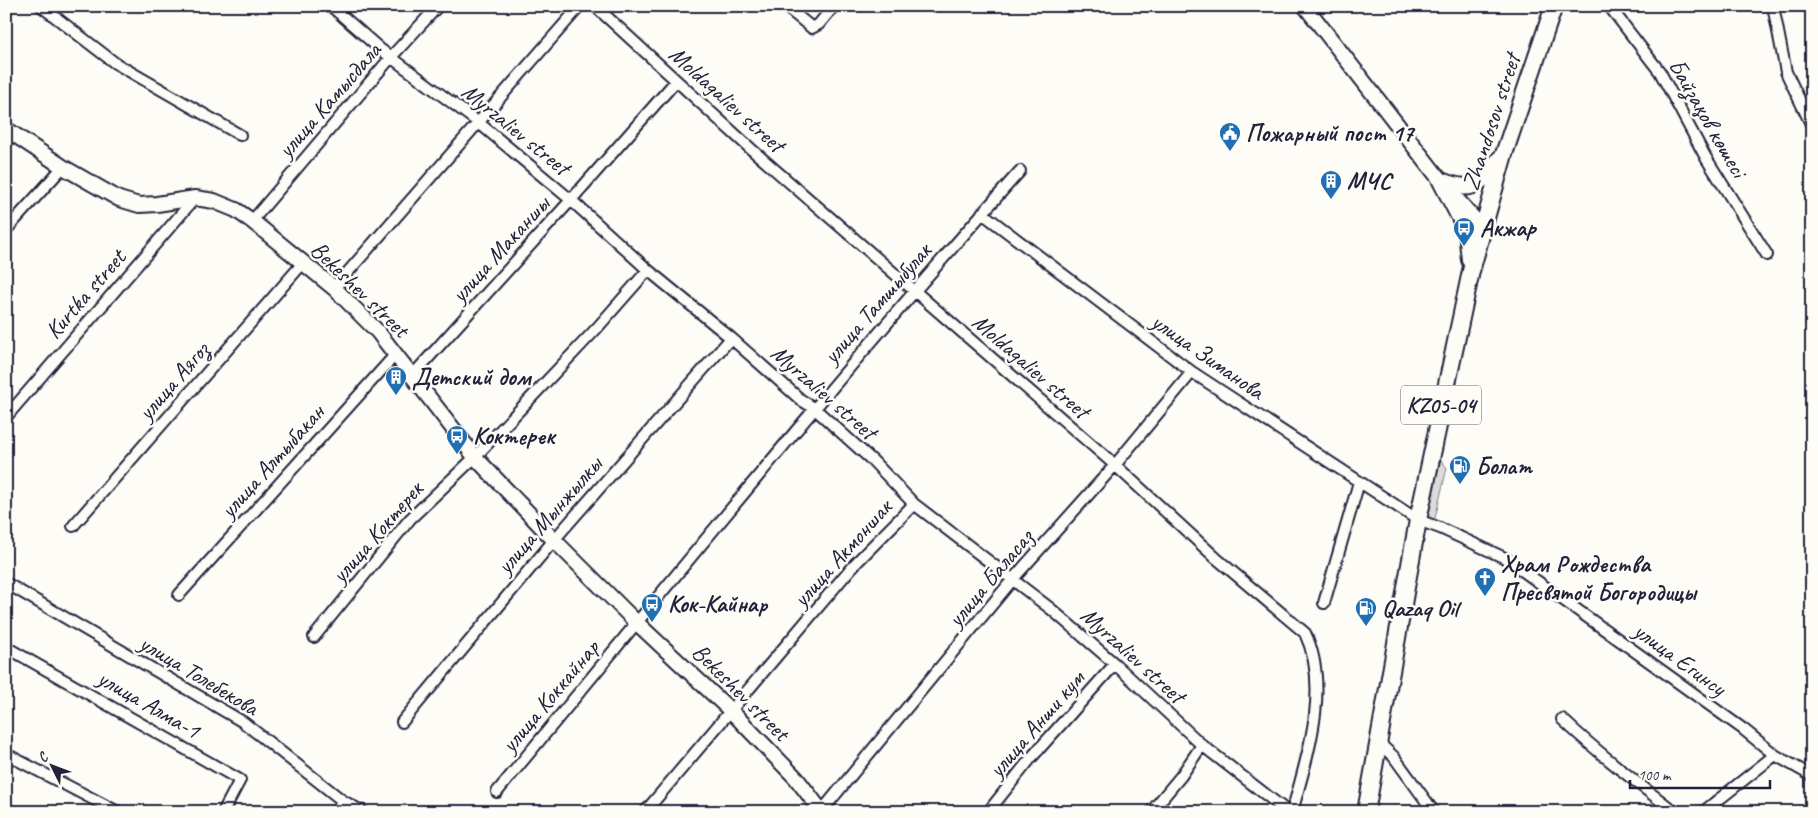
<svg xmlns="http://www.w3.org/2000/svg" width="1818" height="818" font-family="Caveat,sans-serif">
<defs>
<pattern id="grass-tufts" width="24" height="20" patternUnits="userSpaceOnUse" patternTransform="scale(1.25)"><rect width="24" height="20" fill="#dddcdb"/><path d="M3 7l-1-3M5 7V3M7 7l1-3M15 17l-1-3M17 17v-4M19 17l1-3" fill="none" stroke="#bdbcbd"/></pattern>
</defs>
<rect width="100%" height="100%" fill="#fdfcf7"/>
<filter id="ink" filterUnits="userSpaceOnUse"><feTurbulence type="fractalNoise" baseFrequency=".02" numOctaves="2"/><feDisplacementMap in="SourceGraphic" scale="10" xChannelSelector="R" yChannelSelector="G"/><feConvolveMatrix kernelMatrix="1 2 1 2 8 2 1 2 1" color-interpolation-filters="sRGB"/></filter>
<g filter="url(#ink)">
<path fill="url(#grass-tufts)" stroke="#807f8b" d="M 1440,459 L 1447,468 L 1435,518 L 1432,522 L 1428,519 Z"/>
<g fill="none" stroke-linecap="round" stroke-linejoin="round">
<g stroke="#22223b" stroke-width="14">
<path id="minor" d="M 41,6 L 115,63 L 240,135
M 331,6 L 380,49 L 479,123 L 571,200 L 648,270 L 731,338 L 801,400 L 814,408 L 874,462 L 914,504 L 1051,609 L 1115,664 L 1202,745 L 1288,812
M 595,6 L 751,149 L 1115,465 L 1216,558 L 1305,633 C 1331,688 1307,757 1292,812
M 785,6 L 812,28 L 819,24 L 834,6
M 1609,6 L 1660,72 L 1706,158 L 1767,255
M 1773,6 L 1786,72 L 1812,126
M 982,213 L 1192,372 L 1418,520 L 1440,528 L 1505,558 L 1743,729 L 1775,755 L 1812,776
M 252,221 L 392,56 L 438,6
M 6,230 L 63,167
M 334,288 L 580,6
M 412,376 L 571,200 L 676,81
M 6,417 L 195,198
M 73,526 L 303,263
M 6,583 L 243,722 L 343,801 L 363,812
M 179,595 L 396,354
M 1324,603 L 1359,482
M 314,637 L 410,519 L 475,457 L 597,328 L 648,270
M 6,647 L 240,780 L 223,812
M 1562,719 C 1597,752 1636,782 1675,812
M 402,722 L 554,540 L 731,338
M 1379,743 L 1394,757 L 1434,812
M 6,754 L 118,812
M 497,792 C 670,583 840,373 1020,171
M 335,812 L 343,801
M 645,812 L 852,567 L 914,504
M 821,812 L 1013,579 L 1115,465 L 1192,372
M 988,812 L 1031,758 L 1115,664
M 1151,812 L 1181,776 L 1202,745
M 1703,812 L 1775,755"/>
</g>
<g stroke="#22223b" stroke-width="18">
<path id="secondary" d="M 1305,6 L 1441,181 L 1483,229
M 6,129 L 63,167 L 119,199 L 139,205 L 157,204 L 195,198 L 214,201 L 236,210 L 252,221 L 334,288 L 378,332 L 475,457 L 554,540 L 637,623 L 731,711 L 796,778 L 822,812"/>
</g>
<g stroke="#22223b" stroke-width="20">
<path id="primary" d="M 1441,181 L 1467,231 L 1470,260
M 1441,181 C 1476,195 1479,182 1501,158
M 1366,812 L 1418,520 L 1471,271 L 1504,154 L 1554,6"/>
</g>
<use href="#minor" stroke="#fdfcf7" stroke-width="10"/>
<use href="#secondary" stroke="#fdfcf7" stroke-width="14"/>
<use href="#primary" stroke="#fdfcf7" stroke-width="16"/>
</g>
</g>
<defs>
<g id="civic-pin" transform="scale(1.125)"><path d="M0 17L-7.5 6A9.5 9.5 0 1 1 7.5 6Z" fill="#1f6fb2" stroke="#fdfcf7"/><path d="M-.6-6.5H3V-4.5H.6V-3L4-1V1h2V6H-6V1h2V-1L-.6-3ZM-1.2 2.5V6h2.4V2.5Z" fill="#fff"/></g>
<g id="building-pin" transform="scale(1.125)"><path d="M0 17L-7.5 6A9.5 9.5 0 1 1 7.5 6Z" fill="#1f6fb2" stroke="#fdfcf7"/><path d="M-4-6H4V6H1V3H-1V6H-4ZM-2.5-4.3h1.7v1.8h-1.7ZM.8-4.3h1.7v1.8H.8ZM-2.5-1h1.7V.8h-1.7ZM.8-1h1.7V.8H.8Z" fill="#fff"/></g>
<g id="bus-pin" transform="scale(1.125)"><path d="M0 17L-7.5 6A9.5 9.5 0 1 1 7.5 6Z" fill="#1f6fb2" stroke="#fdfcf7"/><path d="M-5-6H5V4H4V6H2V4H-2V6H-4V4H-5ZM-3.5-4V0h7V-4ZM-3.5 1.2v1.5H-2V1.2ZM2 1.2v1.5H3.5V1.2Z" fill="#fff"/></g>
<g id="fuel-pin" transform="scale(1.125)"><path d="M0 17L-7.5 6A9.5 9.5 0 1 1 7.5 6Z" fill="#1f6fb2" stroke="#fdfcf7"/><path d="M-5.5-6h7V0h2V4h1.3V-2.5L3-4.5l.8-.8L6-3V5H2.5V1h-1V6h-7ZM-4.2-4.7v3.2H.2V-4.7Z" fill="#fff"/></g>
<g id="church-pin" transform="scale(1.125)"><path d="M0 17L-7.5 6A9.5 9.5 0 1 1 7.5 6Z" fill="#1f6fb2" stroke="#fdfcf7"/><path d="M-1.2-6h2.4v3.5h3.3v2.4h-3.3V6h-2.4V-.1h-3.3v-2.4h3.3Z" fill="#fff"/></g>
</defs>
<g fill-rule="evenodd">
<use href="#civic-pin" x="1230" y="133"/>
<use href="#building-pin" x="1331" y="181"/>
<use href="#bus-pin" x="1464" y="228"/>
<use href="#building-pin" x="396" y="377"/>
<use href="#bus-pin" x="457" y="436"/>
<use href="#fuel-pin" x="1460" y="466"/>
<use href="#church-pin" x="1485" y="578"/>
<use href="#bus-pin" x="652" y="604"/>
<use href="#fuel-pin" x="1366" y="608"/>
</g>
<g text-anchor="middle" stroke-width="5" stroke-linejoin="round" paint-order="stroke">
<rect fill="#fdfcf7" stroke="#646373" stroke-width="1" x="1401" y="385.5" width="80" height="39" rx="4"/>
<g font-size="22" font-weight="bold" fill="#22223b">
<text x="1441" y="413">KZ05-04</text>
</g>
<g font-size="24" fill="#22223b" stroke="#fdfcf7">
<text transform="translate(727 99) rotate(42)" y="8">Moldagaliev street</text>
<text transform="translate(329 100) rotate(-49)" y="8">улица Камысдала</text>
<text transform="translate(1708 118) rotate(60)" y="8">Байзақов көшесі</text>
<text transform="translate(1491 122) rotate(-72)" y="8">Zhandosov street</text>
<text transform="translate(516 129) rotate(39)" y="8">Myrzaliev street</text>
<text transform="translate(500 249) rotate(-48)" y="8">улица Маканшы</text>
<text transform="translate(360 289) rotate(44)" y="8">Bekeshev street</text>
<text transform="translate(85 294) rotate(-49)" y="8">Kurtka street</text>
<text transform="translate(877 303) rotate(-49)" y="8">улица Тамшыбулак</text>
<text transform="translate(1208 356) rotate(35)" y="8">улица Зиманова</text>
<text transform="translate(1031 366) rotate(41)" y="8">Moldagaliev street</text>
<text transform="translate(173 381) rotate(-49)" y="8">улица Аягоз</text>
<text transform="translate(824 392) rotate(41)" y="8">Myrzaliev street</text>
<text transform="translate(272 461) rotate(-48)" y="8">улица Алтыбакан</text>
<text transform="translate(549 515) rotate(-49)" y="8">улица Мынжылкы</text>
<text transform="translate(377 532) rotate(-49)" y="8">улица Коктерек</text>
<text transform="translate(842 553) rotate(-48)" y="8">улица Акмоншак</text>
<text transform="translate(990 578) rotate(-50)" y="8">улица Баласаз</text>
<text transform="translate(1133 655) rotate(42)" y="8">Myrzaliev street</text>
<text transform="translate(1680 659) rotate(36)" y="8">улица Егинсу</text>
<text transform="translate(199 675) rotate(31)" y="8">улица Толебекова</text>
<text transform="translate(741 692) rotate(45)" y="8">Bekeshev street</text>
<text transform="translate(550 696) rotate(-50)" y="8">улица Коккайнар</text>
<text transform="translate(149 704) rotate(30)" y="8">улица Алма-1</text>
<text transform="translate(1036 724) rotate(-49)" y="8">улица Анши кум</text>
</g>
<g font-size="24" font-weight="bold" fill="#22223b" stroke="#fdfcf7" text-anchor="start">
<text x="1246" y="141">Пожарный пост 17</text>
<text x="1347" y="189">МЧС</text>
<text x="1480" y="236">Акжар</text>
<text x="412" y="385">Детский дом</text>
<text x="473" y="444">Коктерек</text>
<text x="1476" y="474">Болат</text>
<text x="1501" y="572">Храм Рождества<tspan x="1501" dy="28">Пресвятой Богородицы</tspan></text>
<text x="668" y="612">Кок-Кайнар</text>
<text x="1382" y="616">Qazaq Oil</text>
</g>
</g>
<rect width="1818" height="818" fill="none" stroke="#fdfcf7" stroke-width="25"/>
<rect x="12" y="12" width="1793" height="793" fill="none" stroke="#22223b" stroke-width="2" filter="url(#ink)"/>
<g transform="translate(52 766) rotate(312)" stroke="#fdfcf7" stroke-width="4" paint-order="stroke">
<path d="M0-4L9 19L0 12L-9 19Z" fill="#22223b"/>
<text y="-8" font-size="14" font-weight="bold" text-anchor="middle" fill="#22223b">С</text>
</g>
<path d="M1630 780v8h140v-8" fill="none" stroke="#22223b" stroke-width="2.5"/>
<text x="1638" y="780" font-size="15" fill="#22223b" stroke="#fdfcf7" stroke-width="4" paint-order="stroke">100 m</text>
</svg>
